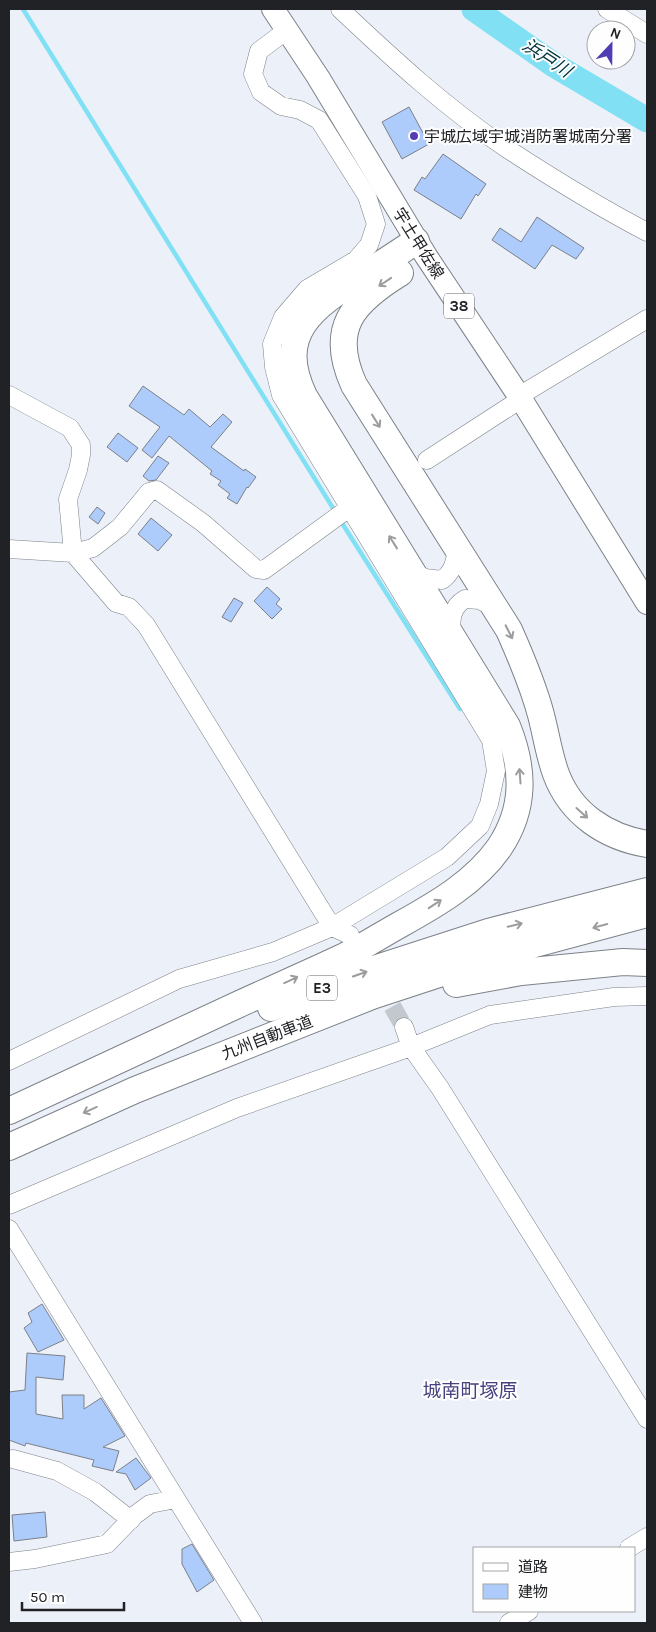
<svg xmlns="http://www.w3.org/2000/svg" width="656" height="1632" font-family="Karla,'Noto Sans JP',sans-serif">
<rect width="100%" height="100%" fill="#ecf1f9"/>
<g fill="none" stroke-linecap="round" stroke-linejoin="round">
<path stroke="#81e0f4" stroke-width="4.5" d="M 23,9 L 336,513
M 340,520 L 460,709"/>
<path stroke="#81e0f4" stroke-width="25" d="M 474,9 L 554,65 L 647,120"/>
</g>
<path fill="#adccfc" stroke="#7c8087" d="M 409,107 L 429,144 L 402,159 L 382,122 Z
M 443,154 L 486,184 L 478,196 L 476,194 L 461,219 L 414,190 L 422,177 L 425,179 Z
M 537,217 L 584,248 L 576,259 L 552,245 L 535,269 L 492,240 L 500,228 L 521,242 Z
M 143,386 L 184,415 L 189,409 L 210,427 L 223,414 L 232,422 L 211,447 L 244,471 L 245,469 L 256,477 L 248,488 L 247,487 L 237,504 L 227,498 L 230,494 L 218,485 L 221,481 L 210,474 L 212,471 L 169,436 L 152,458 L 142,450 L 160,427 L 129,406 Z
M 118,433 L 138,448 L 127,462 L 107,447 Z
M 158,456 L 169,463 L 156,480 L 149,481 L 143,476 Z
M 97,507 L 105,513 L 98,524 L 89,517 Z
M 151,518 L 172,535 L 158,551 L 138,534 Z
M 267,587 L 280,599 L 276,604 L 282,609 L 272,619 L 254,601 Z
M 234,598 L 243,603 L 231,622 L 222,617 Z
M 42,1304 L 64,1340 L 38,1352 L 24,1328 L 32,1322 L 28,1313 Z
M 27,1353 L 65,1356 L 63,1380 L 36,1377 L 36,1414 L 63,1419 L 62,1395 L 84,1395 L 84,1409 L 101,1398 L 125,1436 L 103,1447 L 119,1451 L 113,1471 L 92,1466 L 94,1460 L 26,1443 L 25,1446 L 9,1440 L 9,1392 L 25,1390 Z
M 136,1458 L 151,1478 L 135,1490 L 126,1474 L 116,1472 Z
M 45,1512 L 47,1537 L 14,1541 L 12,1515 Z
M 192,1544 L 214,1580 L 197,1592 L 182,1564 L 182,1549 Z"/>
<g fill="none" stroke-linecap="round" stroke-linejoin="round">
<path stroke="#c3c8cf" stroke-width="18" stroke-dasharray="18 9" stroke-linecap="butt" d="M 379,983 L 404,1027"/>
<g stroke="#7d8289" stroke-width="19">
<path id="minor" d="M 340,9 C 392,58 446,108 506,148 C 552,178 599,207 647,232
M 607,9 L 647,34
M 9,395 L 70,428 L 81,445 L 81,455 L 78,470 L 68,499 L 73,553 L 116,603 L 129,607 L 146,625 L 332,927 L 350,935
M 519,396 L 647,319
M 427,460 L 521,399
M 9,549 L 73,553 L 93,548 L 120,527 L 149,492 L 157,490 L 203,523 L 256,569 L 264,570 L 349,508
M 412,572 L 425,578 L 442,580 C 453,572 455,562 457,549
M 451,634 C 451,620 451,607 465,599 L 480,600 L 495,608
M 404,1027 L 411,1047 L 440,1088 L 647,1419
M 9,1061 L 179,979 L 273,952 L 332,927 L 447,857 L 480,826 L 489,804 L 496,771 L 491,740 L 281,395 L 274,367 L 272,344 L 283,317 L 307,289 L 356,260 L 369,245 L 376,224 L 367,196 L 319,120 L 300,110 L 281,106 L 261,92 L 253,74 L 259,51 L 287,30
M 9,1205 L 237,1108 L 411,1047 L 490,1015 L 614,997 L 647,996
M 9,1229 L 253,1623
M 13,1459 L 57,1471 L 95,1492 L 131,1520
M 629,1548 L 647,1537
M 9,1562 L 35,1559 L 107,1544 L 135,1515 L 150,1504 L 176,1499
M 509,1623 L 529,1611"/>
</g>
<g stroke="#7d8289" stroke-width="24">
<path id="major" d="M 273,9 L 318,77 L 426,256 L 521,399 L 647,603"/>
</g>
<g stroke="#7d8289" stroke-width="28">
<path id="highway" d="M 400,273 C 353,302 328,328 354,385 L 509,630 C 521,657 533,685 541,715 C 546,734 549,755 556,774 C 571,814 606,837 647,844
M 456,984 L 521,972 L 623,962 L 647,963
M 271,1008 L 358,974 L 488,932 L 647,891
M 9,1111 C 84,1076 160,1041 235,1006 C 272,989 309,973 345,956 C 364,946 383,934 401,924 C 437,904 475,882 499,848 C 526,808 524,768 507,726 L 304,396 C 274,333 313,307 362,276 C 380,265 398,253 416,241
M 9,1147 L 135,1090 L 372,996 L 509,951 L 647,914"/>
</g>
<use href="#minor" stroke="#fff" stroke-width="18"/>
<use href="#major" stroke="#fff" stroke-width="22"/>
<use href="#highway" stroke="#fff" stroke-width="26"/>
</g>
<defs><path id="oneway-shaft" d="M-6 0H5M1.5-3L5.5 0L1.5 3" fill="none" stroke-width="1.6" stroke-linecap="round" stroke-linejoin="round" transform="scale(1.25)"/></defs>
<g stroke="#9b9c9d">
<use href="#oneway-shaft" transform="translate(385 282) rotate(146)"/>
<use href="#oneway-shaft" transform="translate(376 421) rotate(58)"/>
<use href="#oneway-shaft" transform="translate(393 542) rotate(-122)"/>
<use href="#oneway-shaft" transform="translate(509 632) rotate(63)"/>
<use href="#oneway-shaft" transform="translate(520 776) rotate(-94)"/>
<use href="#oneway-shaft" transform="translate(582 813) rotate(42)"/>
<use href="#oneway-shaft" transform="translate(435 904) rotate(-33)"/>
<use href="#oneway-shaft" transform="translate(515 925) rotate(-14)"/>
<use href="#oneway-shaft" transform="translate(600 926) rotate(165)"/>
<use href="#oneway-shaft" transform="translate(360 974) rotate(-19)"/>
<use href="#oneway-shaft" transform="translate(291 980) rotate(-25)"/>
<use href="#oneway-shaft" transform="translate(90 1110) rotate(156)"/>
</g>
<circle fill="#523cb3" stroke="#fefefe" stroke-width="2" cx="414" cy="136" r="5"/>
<g text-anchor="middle" stroke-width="4" stroke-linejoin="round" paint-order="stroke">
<g fill="#fefefe" stroke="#636466" stroke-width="1">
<rect x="444" y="293.5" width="30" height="25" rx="4"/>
<rect x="307" y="975.5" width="30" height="25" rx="4"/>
</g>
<g font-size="15" font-weight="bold" fill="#202225">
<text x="459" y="311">38</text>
<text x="322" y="993">E3</text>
</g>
<g font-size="16" fill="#202225" stroke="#fefefe" text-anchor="start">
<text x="424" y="142">宇城広域宇城消防署城南分署</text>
</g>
<g font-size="16" fill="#202225" stroke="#fefefe">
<text transform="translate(419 243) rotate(58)" y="6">宇土甲佐線</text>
<text transform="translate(267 1037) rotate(-21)" y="6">九州自動車道</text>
</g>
<g font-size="18" font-style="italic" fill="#02333b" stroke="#fefefe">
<text transform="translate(547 58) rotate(33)" y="6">浜戸川</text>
</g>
<g font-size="19" fill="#47427f" stroke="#fefefe">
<text x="470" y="1397">城南町塚原</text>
</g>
</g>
<rect width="656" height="1632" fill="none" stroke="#202225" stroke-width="20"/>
<rect x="473" y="1547" width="162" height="65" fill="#fefefe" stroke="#a5a6a7"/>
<rect x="483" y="1563" width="25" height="8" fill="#ffffff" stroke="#a5a6a7"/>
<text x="518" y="1572" font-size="15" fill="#202225">道路</text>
<rect x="483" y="1584" width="25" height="15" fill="#adccfc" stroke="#a5a6a7"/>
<text x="518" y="1597" font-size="15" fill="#202225">建物</text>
<g transform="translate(611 45) rotate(22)"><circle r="24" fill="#fefefe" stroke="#a5a6a7"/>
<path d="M0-4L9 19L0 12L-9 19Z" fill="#523cb3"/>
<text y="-8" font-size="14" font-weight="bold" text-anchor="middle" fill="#202225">N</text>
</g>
<path d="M22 1602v8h102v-8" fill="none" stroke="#202225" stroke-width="2.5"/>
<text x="30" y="1602" font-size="15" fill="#202225" stroke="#fefefe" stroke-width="4" paint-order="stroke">50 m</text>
</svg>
